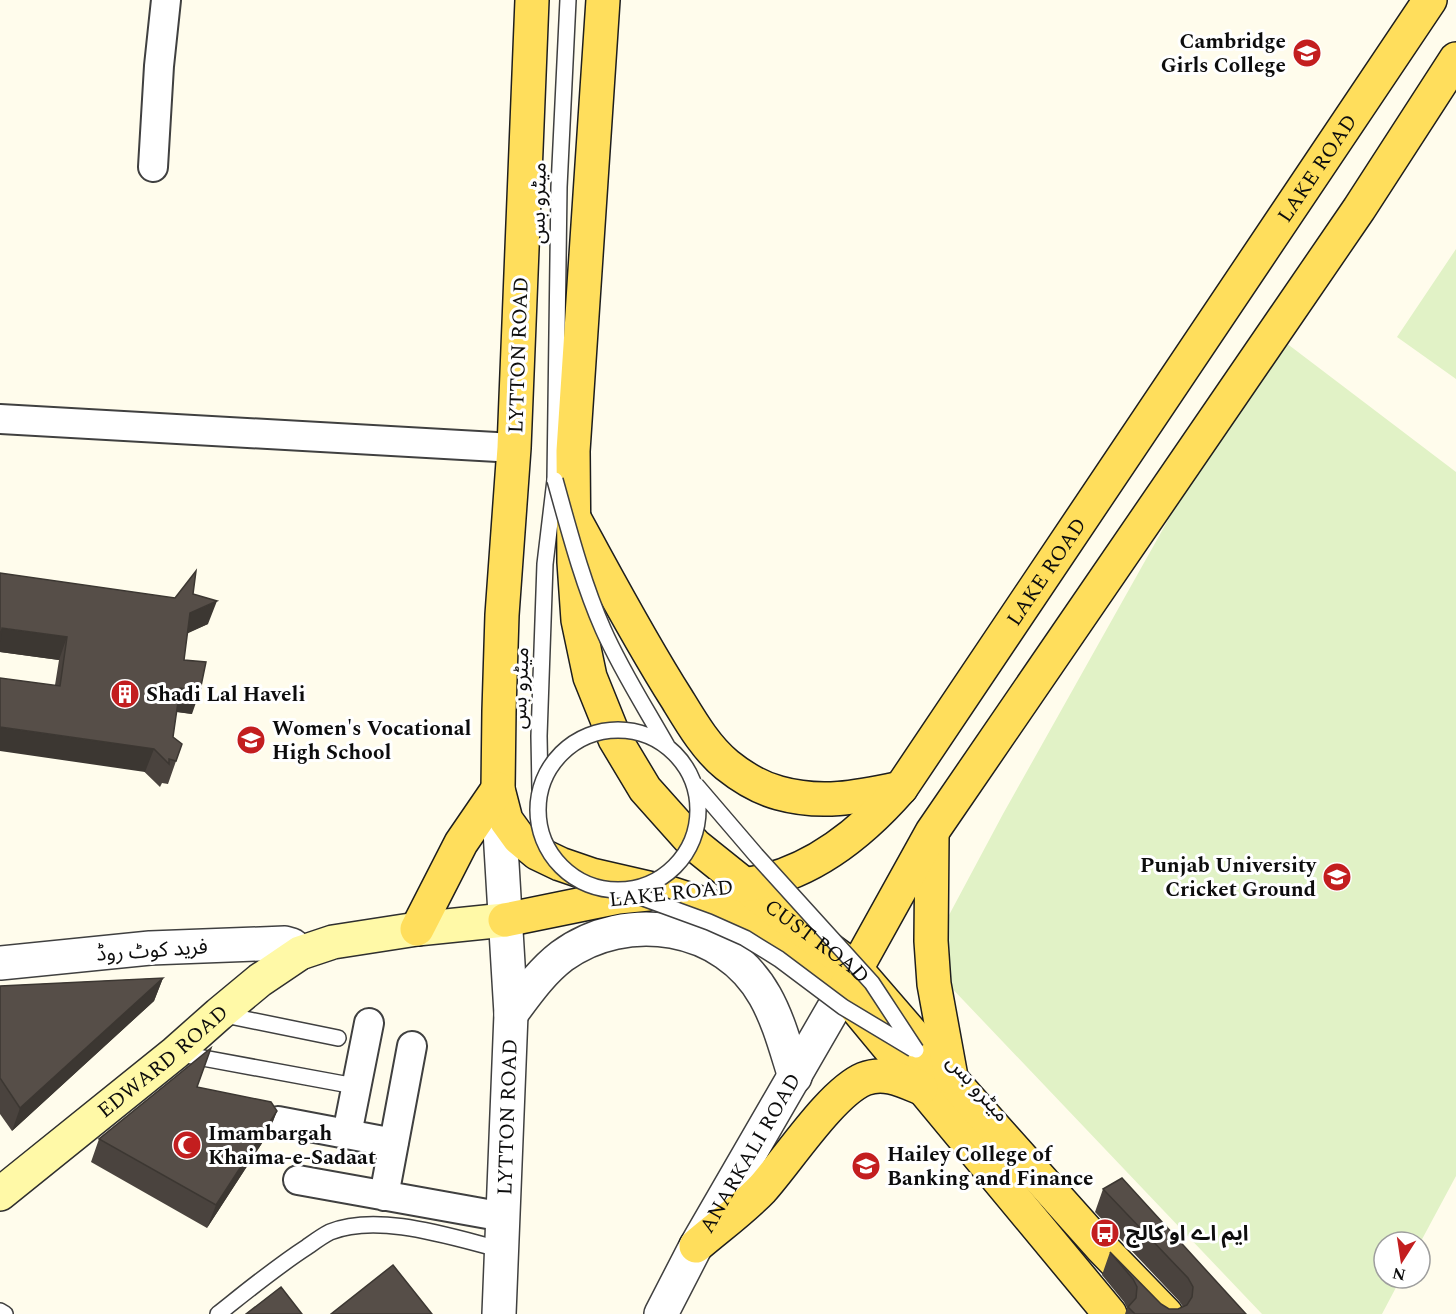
<svg xmlns="http://www.w3.org/2000/svg" width="1456" height="1314" font-family="Spectral,'Noto Sans Arabic',serif">
<rect width="100%" height="100%" fill="#fffcec"/>
<path fill="#e1f2c6" d="M 1456,249 L 1456,379 L 1397,337 Z
M 1273,333 L 1456,472 L 1456,1176 L 1420,1243 L 1384,1242 L 1384,1278 L 1401,1278 L 1382,1314 L 1262,1314 L 925,960 L 1003,814 Z"/>
<g fill="none" stroke-linecap="round" stroke-linejoin="round">
<g stroke="#404040" stroke-width="18">
<path id="service" d="M 540,790 L 539,736 L 545,564 L 555,480 L 559,187 L 568,0
M 220,1014 L 338,1038
M 176,1053 L 344,1084
M 0,1311 L 5,1314
M 218,1314 C 247,1291 276,1267 307,1247 C 314,1242 322,1236 330,1232 C 379,1212 454,1238 503,1250"/>
</g>
<g stroke="#404040" stroke-width="32">
<path id="minor" d="M 153,167 L 159,66 L 166,0
M 0,419 L 514,448
M 278,1121 L 394,1143
M 347,1134 L 369,1023
M 298,1180 L 504,1217
M 384,1196 L 412,1046"/>
</g>
<g stroke="#404040" stroke-width="36">
<g id="tertiary">
<path d="M 498,797 L 511,1014 L 499,1314"/>
<path d="M 0,963 L 150,948 L 285,943 L 292,945 L 300,953"/>
<path d="M 511,1014 C 526,994 541,972 562,956 C 626,909 725,924 765,996 C 779,1021 786,1049 795,1077"/>
<path id="s1" d="M 661,1314 L 696,1246 L 843,992"/>
</g>
</g>
<g stroke="#2f2f2f" stroke-width="36">
<g id="secondary">
<path id="s2" d="M 0,1194 L 175,1053 L 219,1014 L 260,980 L 300,953 L 333,942 L 417,929 L 505,920"/>
</g>
</g>
<g stroke="#1e1e1e" stroke-width="36">
<g id="primary">
<path d="M 532,0 L 514,448 L 502,615 L 499,711 L 498,789 L 506,820 L 519,838 L 537,853 L 560,864 L 592,875 L 666,892 L 725,911 L 757,927 L 804,958 L 843,992 L 1110,1314"/>
<path id="s3" d="M 603,0 L 573,451 L 574,562 L 578,620 L 590,677 L 615,739 L 645,789 L 695,845 L 776,910 L 856,969 L 951,1079 L 1102,1248 L 1166,1314"/>
<path d="M 575,520 C 608,580 640,641 677,699 C 691,722 706,748 727,765 C 742,777 760,788 779,793 C 822,805 858,797 901,788"/>
<path d="M 932,837 L 931,941 L 934,984 L 951,1077"/>
<path id="s4" d="M 741,885 C 806,878 859,836 901,788 L 1430,0"/>
<path d="M 505,920 L 618,897 L 648,894"/>
<path d="M 417,929 L 461,843 L 498,789"/>
<path d="M 846,987 L 932,832 L 1359,209 L 1456,59"/>
<path d="M 696,1246 C 718,1227 742,1210 762,1189 C 788,1160 831,1093 864,1079 C 884,1071 902,1080 921,1088"/>
</g>
</g>
<use href="#service" stroke="#fff" stroke-width="15"/>
<use href="#minor" stroke="#fff" stroke-width="28"/>
<use href="#tertiary" stroke="#fff" stroke-width="33"/>
<use href="#secondary" stroke="#fff9a7" stroke-width="33"/>
<use href="#primary" stroke="#ffde5c" stroke-width="33"/>
<g stroke="#404040" stroke-width="18" stroke-linecap="butt">
<path id="service-bridge" d="M 555,480 C 569,530 582,581 603,629 C 621,670 645,707 667,746
M538 810a80 80 0 1 1 160 0a80 80 0 1 1-160 0Z
M 696,785 L 756,855 L 872,983 L 916,1050
M 624,891 L 709,922 L 745,938 L 779,959 L 843,1007 L 913,1049"/>
</g>
<use href="#service-bridge" stroke="#fff" stroke-width="15"/>
</g>
<path fill="#4a433e" d="M 193,594 L 208,624 L 187,633 L 184,660 L 192,714 L 176,712 L 173,737 L 182,744 L 168,784 L 162,783 L 160,787 L 55,685 L 59,660 L 0,652 L 175,598 Z
M 163,978 L 154,1001 L 12,1131 L 0,1114 L 0,986 Z
M 197,1087 L 277,1111 L 268,1134 L 207,1228 L 91,1162 L 99,1139 Z
M 1103,1189 L 1246,1314 L 1125,1314 L 1127,1308 L 1124,1302 L 1102,1275 L 1110,1252 L 1161,1304 L 1169,1309 L 1178,1309 L 1183,1307 L 1179,1301 L 1095,1212 Z"/>
<path fill="#3c3732" d="M 217,601 L 208,624 L 182,636 L 190,613 Z
M 2,628 L 67,637 L 59,660 L 0,652 L 0,634 Z
M 180,688 L 200,691 L 192,714 L 171,711 Z
M 0,727 L 154,749 L 145,772 L 0,751 Z
M 163,978 L 154,1001 L 12,1131 L 20,1108 Z
M 277,1111 L 268,1134 L 207,1228 L 216,1205 Z"/>
<path fill="#564e48" stroke="#3c3732" stroke-width="1.5" d="M 196,571 L 193,594 L 217,601 L 190,613 L 184,660 L 206,662 L 200,691 L 180,688 L 173,737 L 182,744 L 176,761 L 169,759 L 169,764 L 154,749 L 0,727 L 0,678 L 60,686 L 67,637 L 2,628 L 0,642 L 0,573 L 175,598 Z
M 163,978 L 20,1108 L 0,1078 L 0,986 Z
M 211,1048 L 197,1087 L 271,1102 L 277,1111 L 216,1205 L 99,1139 Z
M 1122,1178 L 1246,1314 L 1135,1314 L 1128,1307 L 1136,1298 L 1137,1287 L 1133,1279 L 1110,1252 L 1161,1304 L 1169,1309 L 1178,1309 L 1187,1305 L 1192,1297 L 1193,1287 L 1188,1278 L 1103,1189 Z
M 393,1265 L 432,1314 L 331,1314 Z
M 281,1287 L 302,1314 L 246,1314 Z"/>
<defs>
<g id="university-disc" transform="scale(1.5)"><circle r="9.5" fill="#c31e1f" stroke="#fff"/><path d="M0-5L7-2L0 1L-7-2ZM-4 1L0 2.5L4 1V4Q0 6-4 4Z" fill="#fff"/></g>
<g id="building-disc" transform="scale(1.5)"><circle r="9.5" fill="#c31e1f" stroke="#fff"/><path d="M-4-6H4V6H1V3H-1V6H-4ZM-2.5-4.3h1.7v1.8h-1.7ZM.8-4.3h1.7v1.8H.8ZM-2.5-1h1.7V.8h-1.7ZM.8-1h1.7V.8H.8Z" fill="#fff"/></g>
<g id="school-disc" transform="scale(1.5)"><circle r="9.5" fill="#c31e1f" stroke="#fff"/><path d="M0-5L7-2L0 1L-7-2ZM-4 1L0 2.5L4 1V4Q0 6-4 4Z" fill="#fff"/></g>
<g id="mosque-disc" transform="scale(1.5)"><circle r="9.5" fill="#c31e1f" stroke="#fff"/><path d="M3.5-4.9A6 6 0 1 0 3.5 4.9A5 5 0 1 1 3.5-4.9Z" fill="#fff"/></g>
<g id="bus-disc" transform="scale(1.5)"><circle r="9.5" fill="#c31e1f" stroke="#fff"/><path d="M-5-6H5V4H4V6H2V4H-2V6H-4V4H-5ZM-3.5-4V0h7V-4ZM-3.5 1.2v1.5H-2V1.2ZM2 1.2v1.5H3.5V1.2Z" fill="#fff"/></g>
</defs>
<g fill-rule="evenodd">
<use href="#university-disc" x="1307" y="53"/>
<use href="#building-disc" x="125" y="694"/>
<use href="#school-disc" x="251" y="740"/>
<use href="#university-disc" x="1337" y="877"/>
<use href="#mosque-disc" x="187" y="1145"/>
<use href="#university-disc" x="866" y="1166"/>
<use href="#bus-disc" x="1105" y="1233"/>
</g>
<g text-anchor="middle" stroke-width="6" stroke-linejoin="round" paint-order="stroke">
<g font-size="21" font-weight="bold" fill="#0d0d0d" stroke="#fff" text-anchor="start">
<text x="1286" y="48" text-anchor="end">Cambridge<tspan x="1286" dy="24">Girls College</tspan></text>
<text x="146" y="701">Shadi Lal Haveli</text>
<text x="272" y="735">Women's Vocational<tspan x="272" dy="24">High School</tspan></text>
<text x="1316" y="872" text-anchor="end">Punjab University<tspan x="1316" dy="24">Cricket Ground</tspan></text>
<text x="208" y="1140">Imambargah<tspan x="208" dy="24">Khaima-e-Sadaat</tspan></text>
<text x="887" y="1161">Hailey College of<tspan x="887" dy="24">Banking and Finance</tspan></text>
<text x="1126" y="1240">ایم اے او کالج</text>
</g>
<g font-size="21" fill="#0d0d0d" stroke="#fff">
<text dy="7" stroke="none"><textPath href="#s4" startOffset="938">LAKE ROAD</textPath></text>
<text transform="translate(538 203) rotate(-89)" y="7">میٹرو بس</text>
<text transform="translate(518 355) rotate(-88)" y="7">LYTTON ROAD</text>
<text dy="7" stroke="none"><textPath href="#s4" startOffset="452">LAKE ROAD</textPath></text>
<text transform="translate(520 688) rotate(-88)" y="7">میٹرو بس</text>
<text transform="translate(671 893) rotate(-6)" y="7">LAKE ROAD</text>
<text dy="7" stroke="none"><textPath href="#s3" startOffset="1035">CUST ROAD</textPath></text>
<text transform="translate(152 950) rotate(-4)" y="7">فرید کوٹ روڈ</text>
<text dy="7" stroke="none"><textPath href="#s2" startOffset="210">EDWARD ROAD</textPath></text>
<text transform="translate(978 1088) rotate(48)" y="7">میٹرو بس</text>
<text transform="translate(507 1117) rotate(-88)" y="7">LYTTON ROAD</text>
<text dy="7" stroke="none"><textPath href="#s1" startOffset="184">ANARKALI ROAD</textPath></text>
</g>
</g>
<g transform="translate(1402 1260) rotate(192)"><circle r="28" fill="#ffffff" stroke="#9e9e9e" stroke-width="1.5"/>
<path d="M0-4.5L10 22L0 15L-10 22Z" fill="#c31e1f"/>
<text y="-9" font-size="16" font-weight="bold" text-anchor="middle" fill="#0d0d0d">N</text>
</g>
</svg>
